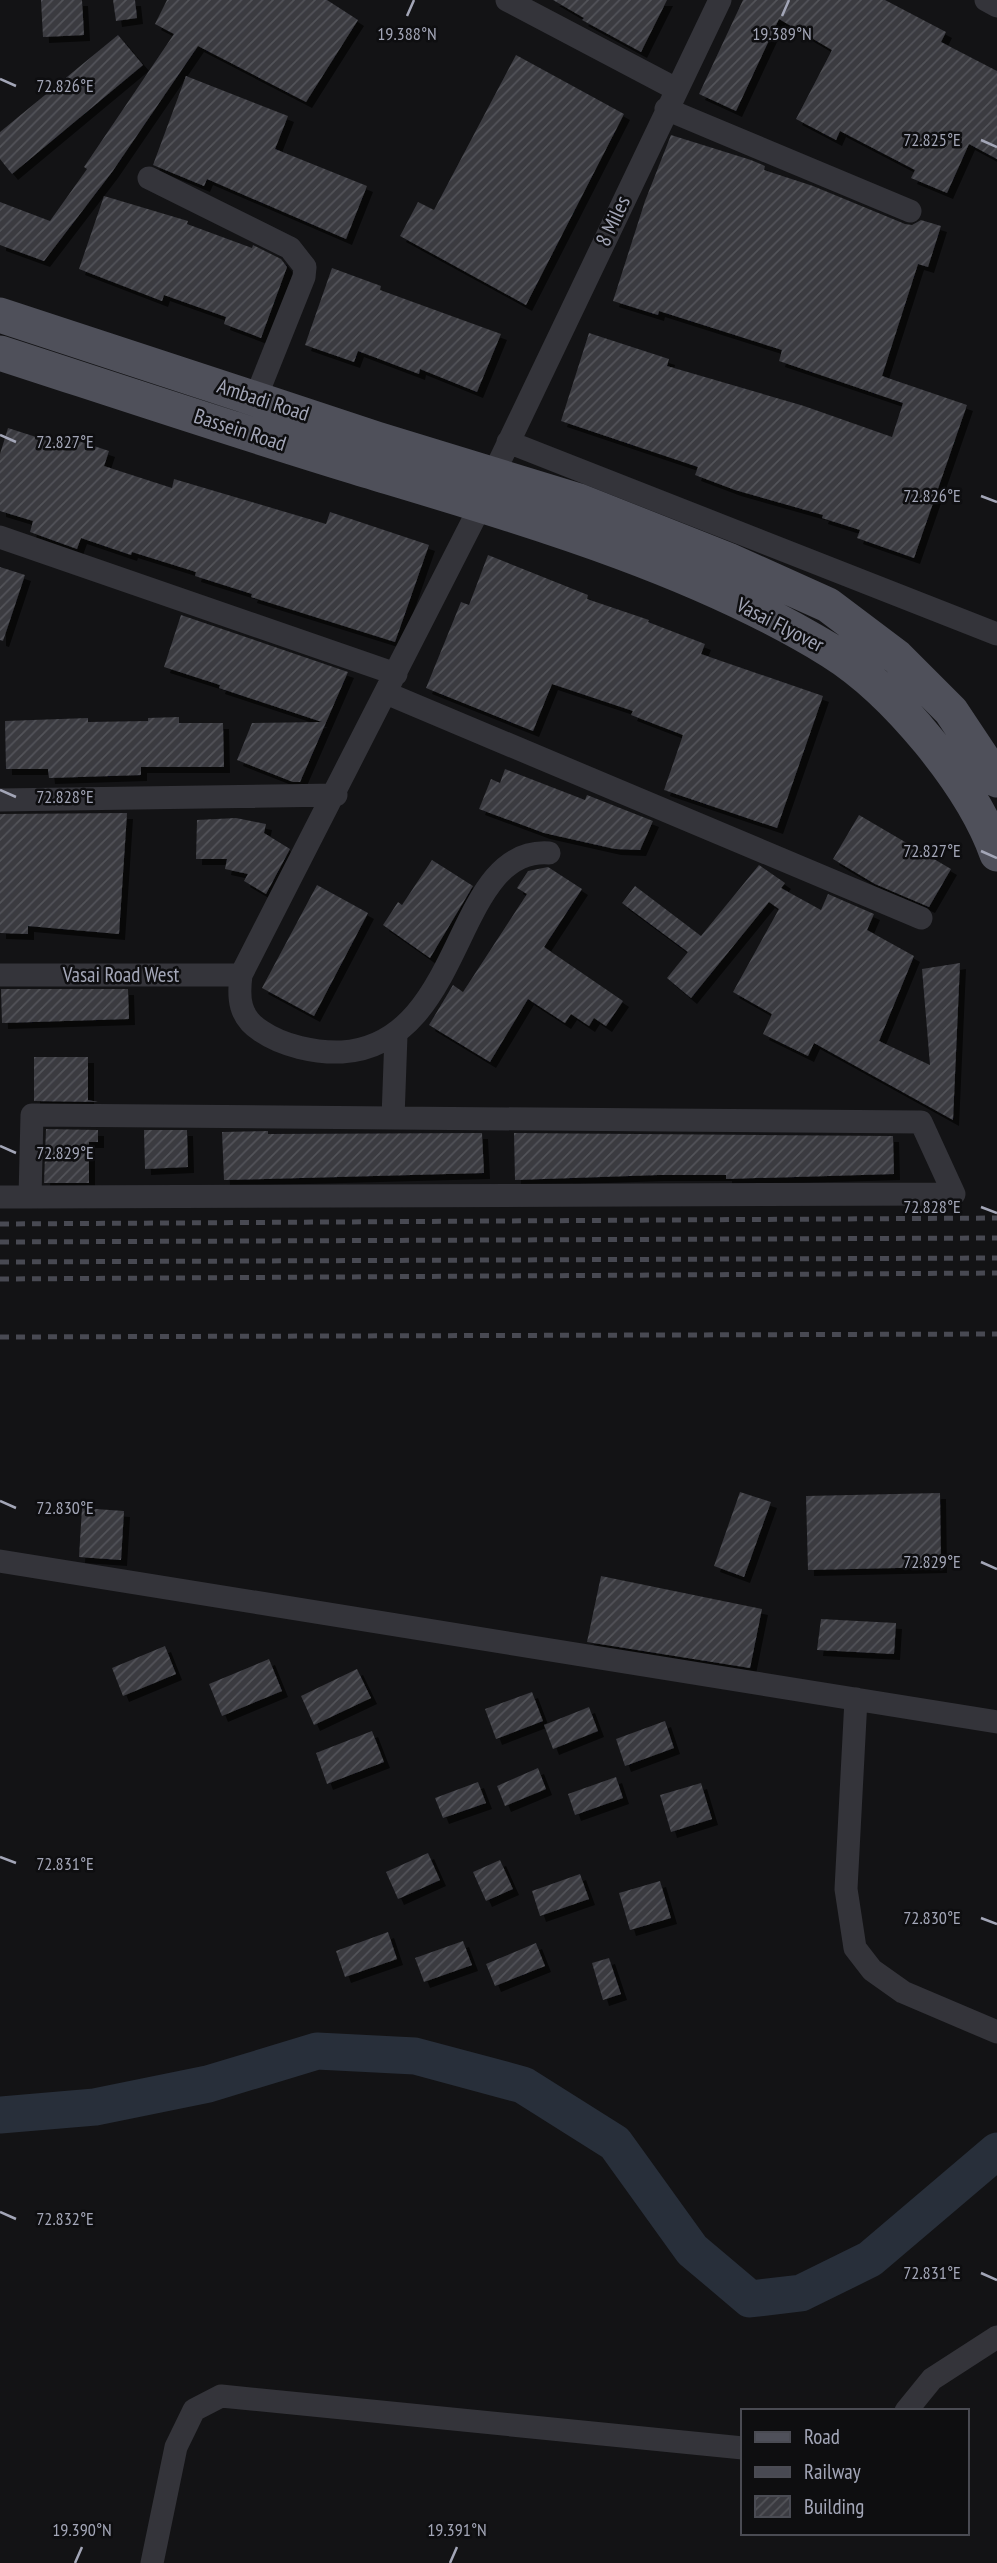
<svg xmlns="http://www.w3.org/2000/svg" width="997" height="2563" font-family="'PT Sans Narrow',sans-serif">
<defs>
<pattern id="building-hatch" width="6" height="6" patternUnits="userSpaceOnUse" patternTransform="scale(1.75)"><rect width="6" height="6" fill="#3a3a40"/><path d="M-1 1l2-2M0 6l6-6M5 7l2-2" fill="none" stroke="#535459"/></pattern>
<filter id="shadow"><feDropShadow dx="6" dy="6" stdDeviation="0" flood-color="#0009"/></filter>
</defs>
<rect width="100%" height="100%" fill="#131315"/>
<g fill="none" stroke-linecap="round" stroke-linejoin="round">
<path stroke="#282f3a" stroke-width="37" d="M 0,2115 L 95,2107 L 208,2084 L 317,2051 L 415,2056 L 523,2085 L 615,2143 L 692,2250 L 750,2299 L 801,2293 L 870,2259 L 997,2151"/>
</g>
<path fill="url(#building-hatch)" filter="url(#shadow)" d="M 41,0 L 82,0 L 84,35 L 43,37 Z
M 113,0 L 135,0 L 137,18 L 116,21 Z
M 167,0 L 327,0 L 358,20 L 306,102 L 198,46 L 112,172 L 44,261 L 0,245 L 0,202 L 50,221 L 87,169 L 84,167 L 174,34 L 155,24 Z
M 553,0 L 667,0 L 641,52 L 582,20 L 584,18 Z
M 743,0 L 885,0 L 946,32 L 941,42 L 997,71 L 997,159 L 969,144 L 947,193 L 911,178 L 915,170 L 840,131 L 836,140 L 796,119 L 832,50 L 779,19 L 736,111 L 699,94 Z
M 118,35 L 143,65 L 12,174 L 0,159 L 0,132 Z
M 516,55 L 624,114 L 526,305 L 400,236 L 418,202 L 434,210 Z
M 186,76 L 288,116 L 275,149 L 367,186 L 346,239 L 207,179 L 204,186 L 153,165 Z
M 671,135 L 751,160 L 765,166 L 764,170 L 813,186 L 905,224 L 912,225 L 921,220 L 941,226 L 928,267 L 918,264 L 882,376 L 967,405 L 914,558 L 857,538 L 860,530 L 822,518 L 823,515 L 735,490 L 695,475 L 698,467 L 561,421 L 589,333 L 669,359 L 667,366 L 804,406 L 892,437 L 903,403 L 779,361 L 782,350 L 659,311 L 658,315 L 613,301 L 645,201 Z
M 104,196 L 188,221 L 187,224 L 252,248 L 253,245 L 281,259 L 287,267 L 261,338 L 224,324 L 226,317 L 164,295 L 162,301 L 79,269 Z
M 332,268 L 381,286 L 380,290 L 501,334 L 477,392 L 420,369 L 419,374 L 358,351 L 354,362 L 305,345 Z
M 8,428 L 58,444 L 61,435 L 109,451 L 104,466 L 172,488 L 174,479 L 326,524 L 330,512 L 429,545 L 395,642 L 251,597 L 252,594 L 195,576 L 196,572 L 132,552 L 131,555 L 81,538 L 77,549 L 30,532 L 33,521 L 0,511 L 0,454 Z
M 488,555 L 588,595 L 587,599 L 649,620 L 648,622 L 705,644 L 701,654 L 823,696 L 777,828 L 664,790 L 683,735 L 631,715 L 633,711 L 552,684 L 533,731 L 426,688 L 461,602 L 469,605 Z
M 0,567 L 25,575 L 3,641 L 0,640 Z
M 181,615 L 348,672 L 300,782 L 293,782 L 237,760 L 252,723 L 322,722 L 219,688 L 220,685 L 164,667 Z
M 179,717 L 179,723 L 223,723 L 224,767 L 141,767 L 141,775 L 49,778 L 48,769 L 6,769 L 5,721 L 88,718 L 88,722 L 148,721 L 148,718 Z
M 505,769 L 585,800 L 587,795 L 653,821 L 640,850 L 615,849 L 544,833 L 479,809 L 491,779 L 500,783 Z
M 127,813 L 119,934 L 28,926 L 28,934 L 0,933 L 0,814 Z
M 859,815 L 951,869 L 929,907 L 875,884 L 833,859 Z
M 236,818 L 266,824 L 264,833 L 290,849 L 266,894 L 244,881 L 248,874 L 225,869 L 227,859 L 196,859 L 197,820 Z
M 432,860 L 473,886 L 430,958 L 383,925 L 398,902 L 402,905 Z
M 759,865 L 785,883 L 781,888 L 821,910 L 828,894 L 874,914 L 867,930 L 914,956 L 879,1041 L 930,1065 L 922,969 L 960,963 L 953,1120 L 814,1043 L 808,1056 L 763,1034 L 772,1014 L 733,992 L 779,909 L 769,902 L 691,998 L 667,978 L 688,952 L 622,903 L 635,886 L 701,936 Z
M 548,867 L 582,889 L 544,947 L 623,1001 L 606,1026 L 594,1018 L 589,1026 L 571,1014 L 565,1023 L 528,999 L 490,1062 L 429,1025 L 453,985 L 463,992 L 527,894 L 517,888 L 528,871 Z
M 317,885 L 368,913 L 314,1016 L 262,988 Z
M 1,989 L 128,989 L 129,1019 L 2,1023 Z
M 34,1057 L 88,1057 L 88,1100 L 98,1102 L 34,1101 Z
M 46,1129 L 98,1130 L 98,1142 L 89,1142 L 89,1183 L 44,1183 Z
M 144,1130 L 187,1130 L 188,1167 L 145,1169 Z
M 268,1131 L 268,1134 L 482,1133 L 484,1173 L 224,1180 L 222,1132 Z
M 514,1133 L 893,1136 L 894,1174 L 726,1179 L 726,1175 L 658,1175 L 515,1180 Z
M 740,1492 L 771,1502 L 744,1577 L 714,1566 Z
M 940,1493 L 941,1567 L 808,1570 L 806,1496 Z
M 82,1508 L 124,1511 L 121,1560 L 79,1557 Z
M 601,1576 L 762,1609 L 750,1668 L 587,1642 Z
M 821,1619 L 896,1623 L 894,1654 L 817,1650 Z
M 165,1646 L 176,1674 L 123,1696 L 112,1668 Z
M 269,1659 L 282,1691 L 222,1716 L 209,1684 Z
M 357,1669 L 371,1698 L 314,1725 L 301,1696 Z
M 532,1692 L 543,1721 L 496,1739 L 485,1709 Z
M 589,1707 L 598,1731 L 553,1749 L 544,1725 Z
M 665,1721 L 674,1748 L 625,1766 L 616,1739 Z
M 372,1731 L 384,1762 L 327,1784 L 316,1753 Z
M 538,1768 L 546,1789 L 505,1806 L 497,1786 Z
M 616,1777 L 623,1798 L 575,1815 L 568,1794 Z
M 478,1782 L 486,1803 L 443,1818 L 435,1798 Z
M 701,1783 L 712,1819 L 671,1832 L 660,1795 Z
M 428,1853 L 440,1880 L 398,1899 L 386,1872 Z
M 500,1860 L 513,1889 L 486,1901 L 473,1872 Z
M 580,1874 L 589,1899 L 540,1916 L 532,1891 Z
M 660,1881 L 671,1918 L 630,1930 L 619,1893 Z
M 388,1932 L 397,1959 L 345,1977 L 336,1951 Z
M 463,1941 L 472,1965 L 424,1982 L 415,1958 Z
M 536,1943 L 545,1966 L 495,1986 L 486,1964 Z
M 609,1958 L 621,1994 L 603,2000 L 592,1963 Z"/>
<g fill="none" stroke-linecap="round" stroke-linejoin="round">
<path stroke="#34343a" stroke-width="23" d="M 507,0 L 676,89
M 986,0 L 997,6
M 666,109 L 910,211
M 149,178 L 290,248 L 305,267 L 304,277 L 250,412
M 508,442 L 997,634
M 494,473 L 720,0
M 481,505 L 241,975 C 238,998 239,1017 261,1031 C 283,1046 315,1053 342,1052 C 467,1044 452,846 549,853
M 0,537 L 396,674
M 386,693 L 921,918
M 0,800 L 336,795
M 0,975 L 241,975
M 393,1118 L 32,1115 L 30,1197 L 954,1194 L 921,1122 L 393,1118 L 396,1035
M 0,1197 L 30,1197
M 0,1561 L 997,1722
M 856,1699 L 846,1889 L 855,1948 L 872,1970 L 903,1992 L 997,2032
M 906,2411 L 932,2379 L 997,2337
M 152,2563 L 176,2447 L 194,2410 L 221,2396 L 743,2448"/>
<path stroke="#4f505a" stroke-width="35" d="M 0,315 L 377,439 L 579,501 L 728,560 L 828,605 L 897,657 L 951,711 L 997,780
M 0,353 C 117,391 234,430 352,466 C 513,515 688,563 831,651 C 895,691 972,784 997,854"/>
<path stroke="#484952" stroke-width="5" stroke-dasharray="9 7" stroke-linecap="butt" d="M 0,1224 L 997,1218
M 0,1242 L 997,1238
M 0,1262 L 997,1258
M 0,1279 L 997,1273
M 0,1337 L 997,1334"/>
</g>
<path fill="none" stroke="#a3a6b7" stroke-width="2.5" d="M 407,16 L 414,0M 782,16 L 789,0M 0,79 L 16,86M 981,140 L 997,147M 0,435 L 16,442M 981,496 L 997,502M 0,790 L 16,797M 981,851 L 997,858M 0,1146 L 16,1153M 981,1207 L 997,1213M 0,1501 L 16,1508M 981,1562 L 997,1569M 0,1857 L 16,1863M 981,1918 L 997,1924M 0,2212 L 16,2219M 981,2273 L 997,2280M 75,2563 L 82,2547M 450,2563 L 457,2547"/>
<g text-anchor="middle" stroke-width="5" stroke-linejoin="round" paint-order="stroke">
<g font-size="21" fill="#a3a6b7" stroke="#0e0e10">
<text transform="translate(613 221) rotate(-65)" y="7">8 Miles</text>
<text transform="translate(263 400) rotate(18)" y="7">Ambadi Road</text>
<text transform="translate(240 430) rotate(18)" y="7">Bassein Road</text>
<text transform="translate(780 625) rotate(27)" y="7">Vasai Flyover</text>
<text x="121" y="982">Vasai Road West</text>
</g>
</g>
<g font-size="18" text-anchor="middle" fill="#a3a6b7" stroke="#0e0e10" stroke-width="5" stroke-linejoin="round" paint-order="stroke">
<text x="407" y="40">19.388°N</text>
<text x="782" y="40">19.389°N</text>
<text x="65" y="92">72.826°E</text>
<text x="932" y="146">72.825°E</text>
<text x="65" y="448">72.827°E</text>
<text x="932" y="502">72.826°E</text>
<text x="65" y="803">72.828°E</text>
<text x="932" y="857">72.827°E</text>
<text x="65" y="1159">72.829°E</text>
<text x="932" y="1213">72.828°E</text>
<text x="65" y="1514">72.830°E</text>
<text x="932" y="1568">72.829°E</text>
<text x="65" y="1870">72.831°E</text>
<text x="932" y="1924">72.830°E</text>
<text x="65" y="2225">72.832°E</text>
<text x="932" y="2279">72.831°E</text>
<text x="82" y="2536">19.390°N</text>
<text x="457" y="2536">19.391°N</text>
</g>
<rect x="741" y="2409" width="228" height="126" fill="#0e0e10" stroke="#4a4b53" stroke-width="2"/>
<rect x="755" y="2432" width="35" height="10" fill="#4f505a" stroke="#4a4b53" stroke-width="2"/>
<text x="804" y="2444" font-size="21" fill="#a3a6b7">Road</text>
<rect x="755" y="2467" width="35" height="10" fill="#484952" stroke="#4a4b53" stroke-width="2"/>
<text x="804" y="2479" font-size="21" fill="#a3a6b7">Railway</text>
<rect x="755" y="2496" width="35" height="21" fill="url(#building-hatch)" stroke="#4a4b53" stroke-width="2"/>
<text x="804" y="2514" font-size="21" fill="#a3a6b7">Building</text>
</svg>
